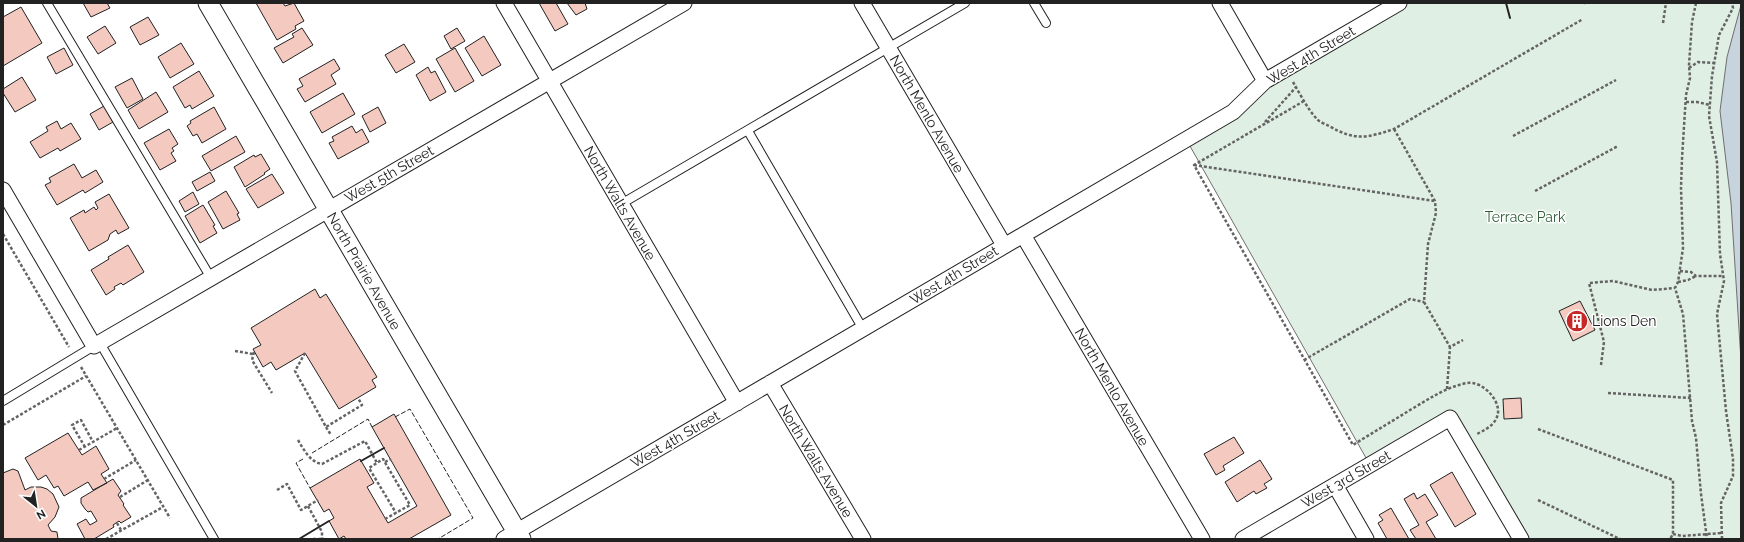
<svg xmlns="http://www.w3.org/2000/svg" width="1744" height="542" font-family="Raleway,sans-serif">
<rect width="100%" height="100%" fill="#fff"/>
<path fill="#e0efe3" stroke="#6f6f6f" d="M 1405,3 L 1741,3 L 1741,539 L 1521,539 L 1450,418 L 1370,465 L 1186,139 L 1265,81 Z"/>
<path fill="#c7d3dd" stroke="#6f6f6f" d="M 1741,5 L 1741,361 L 1731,203 L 1720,111 L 1727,57 Z"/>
<path fill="#f3c9c0" stroke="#222" d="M 83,3 L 107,3 L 110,8 L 91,17 Z
M 256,3 L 283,3 L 285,6 L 294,3 L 304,21 L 295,26 L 296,29 L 277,40 Z
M 539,3 L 556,3 L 568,24 L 555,31 Z
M 567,3 L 585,3 L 587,9 L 576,15 Z
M 21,7 L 42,43 L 3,66 L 3,17 Z
M 148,17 L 159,35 L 140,45 L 130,27 Z
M 105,26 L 116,43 L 98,54 L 87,37 Z
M 302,28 L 313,45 L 283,63 L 274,48 L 294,37 L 292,34 Z
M 457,28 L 465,41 L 451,49 L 444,36 Z
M 484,36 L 501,65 L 482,76 L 465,48 Z
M 181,43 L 194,64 L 170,78 L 158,57 Z
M 404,44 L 415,62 L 396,73 L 385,55 Z
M 64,48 L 73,65 L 56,74 L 47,57 Z
M 455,48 L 474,81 L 455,92 L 436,59 Z
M 334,59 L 340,69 L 331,75 L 336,84 L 305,102 L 297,89 L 303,86 L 299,79 Z
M 428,67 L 431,73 L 435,71 L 446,92 L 430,101 L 416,75 Z
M 199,71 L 214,96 L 192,109 L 190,105 L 185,108 L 173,87 Z
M 22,77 L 36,100 L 15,112 L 3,93 L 3,89 Z
M 132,78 L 143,99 L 127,108 L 115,87 Z
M 156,92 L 168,112 L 139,129 L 128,110 Z
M 343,93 L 355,114 L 322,133 L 310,112 Z
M 104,106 L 113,122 L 99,130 L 90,114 Z
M 214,107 L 226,129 L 202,143 L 197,134 L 193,136 L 187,126 L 191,123 L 190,121 Z
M 378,107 L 386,123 L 370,132 L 362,116 Z
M 57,121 L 61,129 L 71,123 L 81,139 L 60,151 L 58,148 L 40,158 L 30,142 L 48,131 L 46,127 Z
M 352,126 L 356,133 L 362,129 L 369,142 L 338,159 L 329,143 L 334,141 L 332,137 Z
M 169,129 L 178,144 L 172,148 L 174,151 L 171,153 L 176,161 L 160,170 L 144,143 Z
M 236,136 L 245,152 L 211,171 L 202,156 Z
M 261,154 L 270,169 L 264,173 L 265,174 L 245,187 L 234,167 L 254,155 L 255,157 Z
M 74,164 L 82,178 L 96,170 L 103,182 L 85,193 L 83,190 L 57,205 L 45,185 L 51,182 L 49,178 Z
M 210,172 L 215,181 L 197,191 L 192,182 Z
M 272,174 L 284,193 L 258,208 L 246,189 Z
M 226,191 L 239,213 L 237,214 L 240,220 L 223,229 L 208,202 Z
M 193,192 L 199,204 L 185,212 L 179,201 Z
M 109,194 L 129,228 L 118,234 L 116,230 L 110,234 L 108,240 L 89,251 L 70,218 L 84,210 L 85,213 L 94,207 L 96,210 L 98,208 L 95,202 Z
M 203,205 L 215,225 L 213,226 L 217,233 L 200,243 L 185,216 Z
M 128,245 L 144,272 L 123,285 L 121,283 L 114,287 L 115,289 L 106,295 L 91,270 L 109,259 L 108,257 Z
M 315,289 L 320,298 L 326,294 L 377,377 L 372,380 L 376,387 L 339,409 L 305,353 L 276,370 L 271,362 L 263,367 L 253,349 L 261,345 L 251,328 Z
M 1580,301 L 1595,330 L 1573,341 L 1559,311 Z
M 1521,398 L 1522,418 L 1504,419 L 1503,399 Z
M 394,414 L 451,515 L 409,539 L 346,539 L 344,536 L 339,539 L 329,521 L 334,518 L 329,509 L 324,512 L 310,488 L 360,459 L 374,483 L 367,487 L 388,523 L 417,506 L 372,427 Z
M 68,433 L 82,455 L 96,446 L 109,469 L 101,474 L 107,483 L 93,490 L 88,482 L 64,496 L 58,486 L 54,488 L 46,475 L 38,480 L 25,458 Z
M 1234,437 L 1244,453 L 1223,466 L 1225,470 L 1216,475 L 1204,454 Z
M 1260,460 L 1272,479 L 1264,484 L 1267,488 L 1256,494 L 1254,491 L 1237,502 L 1225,482 Z
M 13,469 L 18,471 L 25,490 L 31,487 L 41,487 L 47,489 L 53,494 L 59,507 L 55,517 L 48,525 L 51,531 L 57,532 L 58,539 L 3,539 L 3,473 Z
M 1452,472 L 1476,514 L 1455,527 L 1430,485 Z
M 113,479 L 121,491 L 118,495 L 124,504 L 123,505 L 131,517 L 121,523 L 119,521 L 113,525 L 114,527 L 94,539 L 85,539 L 77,524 L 86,519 L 90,525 L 97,521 L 91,511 L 88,512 L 85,509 L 81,503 L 81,498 Z
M 1414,493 L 1417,499 L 1425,494 L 1438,515 L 1426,522 L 1436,539 L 1416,539 L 1410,530 L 1419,525 L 1404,499 Z
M 1391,508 L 1409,539 L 1387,539 L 1378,523 L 1383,520 L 1379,515 Z"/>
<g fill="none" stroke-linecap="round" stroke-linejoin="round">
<g stroke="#222" stroke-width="10">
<path id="service" d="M 47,3 L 211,278
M 1034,3 L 1046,23
M 748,131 L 863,329
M 621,204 L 965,3
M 100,343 L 214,539
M 3,401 L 94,346"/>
</g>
<g stroke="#222" stroke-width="17">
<path id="minor" d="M 504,3 L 737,403
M 862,3 L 1004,245
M 1220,3 L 1265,81
M 3,190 L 94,346 L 684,3
M 1023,235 L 1202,539
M 770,383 L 863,539
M 1335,485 L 1366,539
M 504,539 L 1233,112 L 1265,81 L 1399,3
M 1243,539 L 1450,418 L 1521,539"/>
</g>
<g stroke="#222" stroke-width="21">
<path id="tertiary" d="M 208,3 L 521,539"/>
</g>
<path stroke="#646464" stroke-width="2.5" stroke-dasharray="3 2" stroke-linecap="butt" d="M 1584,3 L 1585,3
M 1696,3 L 1692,22 L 1689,65 L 1690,78 L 1686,95 L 1682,158 L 1681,188 L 1683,248 L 1678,282 L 1675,288 L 1683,314 L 1692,421 L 1696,438 L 1701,494 L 1707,539
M 1663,23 L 1666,3
M 1689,68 L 1698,62 L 1714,63
M 1293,82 C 1300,94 1307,108 1316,118 C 1319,122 1325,124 1329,126 C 1355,141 1367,138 1394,129 L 1583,19
M 1304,101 L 1194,165 L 1353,445 C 1372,433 1391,422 1410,410 C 1429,399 1446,387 1467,383 C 1483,380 1505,404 1496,419 C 1493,426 1483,431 1477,434
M 1686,102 L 1697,102 L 1710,105
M 1265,122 L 1296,87
M 1394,129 L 1435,201 L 1436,213 L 1428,244 L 1424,302 L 1450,347 L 1463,340
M 1513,136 L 1616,80
M 1194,165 L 1435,201
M 1535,191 L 1618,146
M 3,234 L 69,347
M 1680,271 L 1691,272 L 1696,276 L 1723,276
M 1678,282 L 1688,280 L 1696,276
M 235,351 L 253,354
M 254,352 L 252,360 L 272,393
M 305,353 L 295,371 L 326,427 L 362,405 L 358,398
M 1304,360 L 1410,299 L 1424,302
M 1601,365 L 1604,342 L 1589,283 L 1613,281 L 1652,290 L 1675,288
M 81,367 L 170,518
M 1447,389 L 1450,347
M 1608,393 L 1691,398
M 3,425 L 86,376
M 326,427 L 331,435
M 1538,429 L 1673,480 L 1673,534 L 1670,539
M 298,440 C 304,450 310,462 322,464 L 365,441 L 377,463
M 85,447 L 72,425 L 81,420 L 93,442
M 79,450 L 117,428
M 385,462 L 391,459
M 104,479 L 136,460
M 277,490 L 287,484 L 301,510 L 318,500
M 120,497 L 148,480
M 1538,500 L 1620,539
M 308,506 L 322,532 L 322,538
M 385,519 L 410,505 L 383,459 L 369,468 L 396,513
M 117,523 L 121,530
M 1673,534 L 1682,536 L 1722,533
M 106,539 L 163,507
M 313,539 L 324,539
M 1722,539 L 1721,503 L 1733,476 L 1733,459 L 1726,411 L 1717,314 L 1724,281 L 1720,254 L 1717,162 L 1709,116 L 1712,76 L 1719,35 L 1733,8 L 1732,3"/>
<use href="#service" stroke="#fff" stroke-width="8"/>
<use href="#minor" stroke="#fff" stroke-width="15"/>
<use href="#tertiary" stroke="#fff" stroke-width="19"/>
<path stroke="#222" stroke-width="1" stroke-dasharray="5 2" stroke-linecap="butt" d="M 395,417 L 410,409 L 473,518 L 438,539
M 312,453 L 368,419 L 372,427
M 303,459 L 296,463 L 310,488"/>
<path stroke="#222" stroke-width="2" d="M 1506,3 L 1510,18
M 361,461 L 384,448
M 299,539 L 329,521"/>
</g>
<defs>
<g id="building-disc" transform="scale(1.15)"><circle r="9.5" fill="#c62828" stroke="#fff"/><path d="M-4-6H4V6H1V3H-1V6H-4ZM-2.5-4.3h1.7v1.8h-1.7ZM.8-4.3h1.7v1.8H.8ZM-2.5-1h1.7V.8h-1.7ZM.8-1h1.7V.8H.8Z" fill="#fff"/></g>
</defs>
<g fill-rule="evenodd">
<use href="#building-disc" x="1577" y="321"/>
</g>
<g text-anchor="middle" stroke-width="3" stroke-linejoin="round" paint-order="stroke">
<g font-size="14" fill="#222" stroke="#fff">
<text transform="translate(1311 55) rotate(-31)" y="5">West 4th Street</text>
<text transform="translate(927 114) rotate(60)" y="5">North Menlo Avenue</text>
<text transform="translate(389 174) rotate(-30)" y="5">West 5th Street</text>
<text transform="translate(620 203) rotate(60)" y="5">North Walts Avenue</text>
<text transform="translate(364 271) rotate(60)" y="5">North Prairie Avenue</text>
<text transform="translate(954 275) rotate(-31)" y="5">West 4th Street</text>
<text transform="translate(1112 387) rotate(60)" y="5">North Menlo Avenue</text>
<text transform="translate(675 439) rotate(-30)" y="5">West 4th Street</text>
<text transform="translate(816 461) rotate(59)" y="5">North Walts Avenue</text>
<text transform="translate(1346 479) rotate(-30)" y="5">West 3rd Street</text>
</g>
<g font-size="14" fill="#2f5e38" stroke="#fff">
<text x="1525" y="222">Terrace Park</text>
</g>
<g font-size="14" fill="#222" stroke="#fff" text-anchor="start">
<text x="1592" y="326">Lions Den</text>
</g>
</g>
<rect width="1744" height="542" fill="none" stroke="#222222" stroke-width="8"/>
<g transform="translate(36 506) rotate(150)" stroke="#ffffff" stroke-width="3" paint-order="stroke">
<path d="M0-3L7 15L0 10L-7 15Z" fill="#222222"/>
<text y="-6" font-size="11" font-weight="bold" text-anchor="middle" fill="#222222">N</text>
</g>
</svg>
